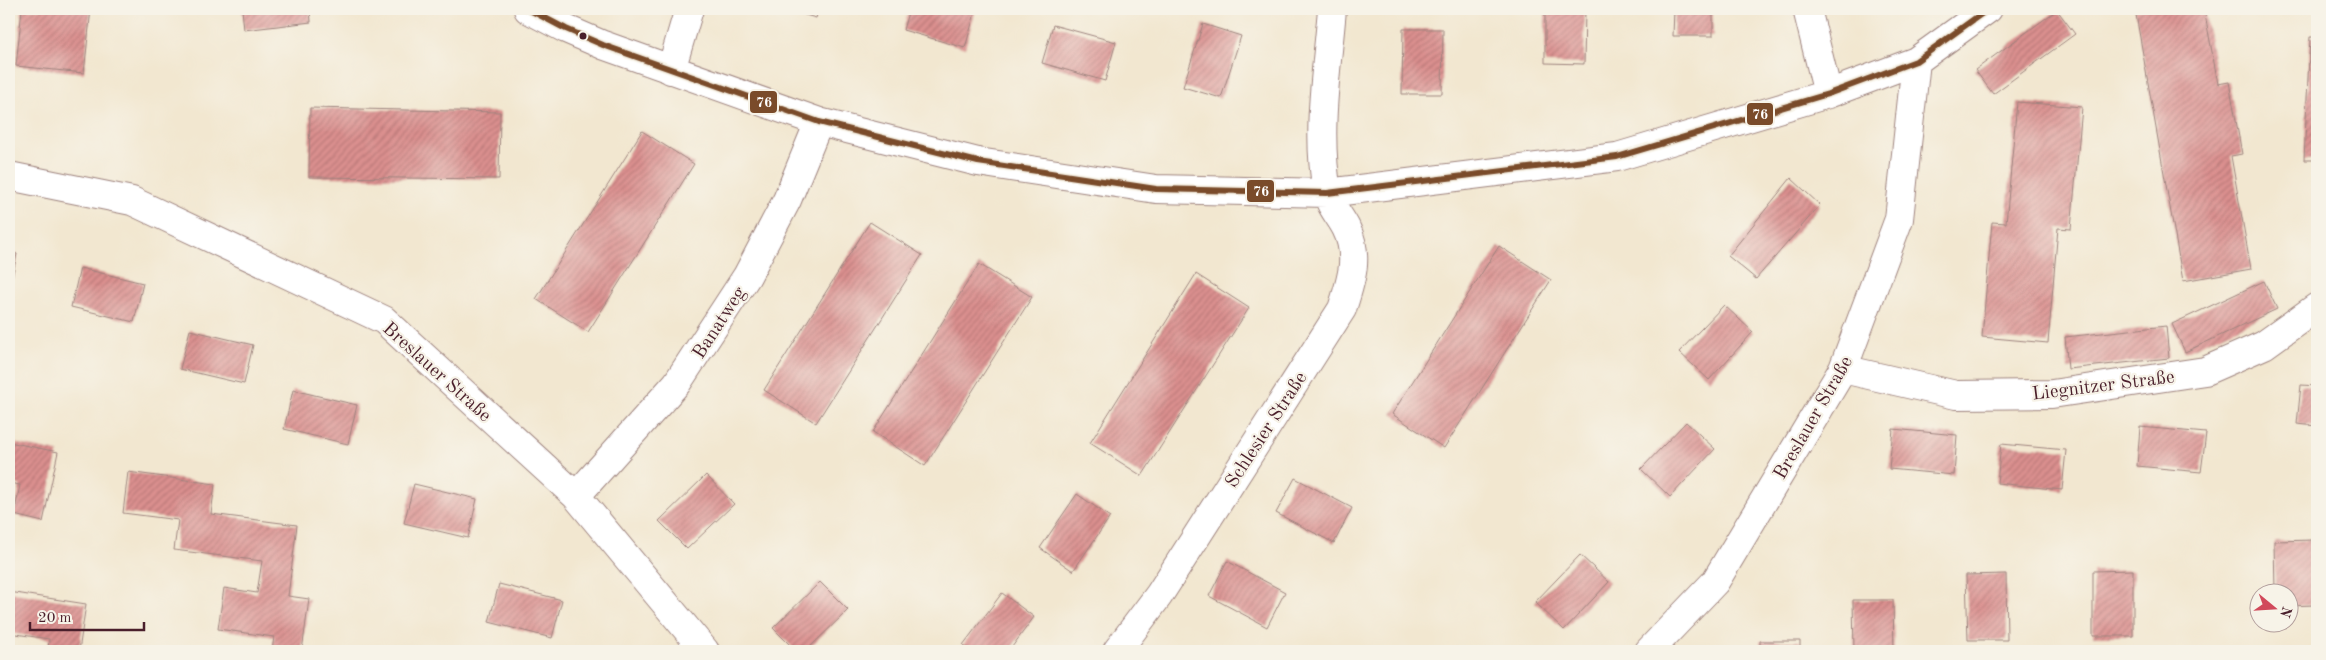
<svg xmlns="http://www.w3.org/2000/svg" width="2326" height="660" font-family="'Old Standard TT',serif">
<defs>
<pattern id="building-hatch" width="6" height="6" patternUnits="userSpaceOnUse" patternTransform="scale(1.25)"><rect width="6" height="6" fill="#db908f"/><path d="M-1 1l2-2M0 6l6-6M5 7l2-2" fill="none" stroke="#b47575"/></pattern>
</defs>
<rect width="100%" height="100%" fill="#f7f3e8"/>
<filter id="ink" filterUnits="userSpaceOnUse"><feTurbulence type="fractalNoise" baseFrequency=".02" numOctaves="2"/><feDisplacementMap in="SourceGraphic" scale="10" xChannelSelector="R" yChannelSelector="G"/><feConvolveMatrix kernelMatrix="1 2 1 2 8 2 1 2 1" color-interpolation-filters="sRGB"/></filter>
<filter id="wash" filterUnits="userSpaceOnUse"><feTurbulence type="fractalNoise" baseFrequency=".0096" numOctaves="4" result="noise"/><feDisplacementMap in="SourceGraphic" scale="20" xChannelSelector="R" yChannelSelector="G"/><feGaussianBlur stdDeviation="1.12" result="paint"/><feColorMatrix in="noise" values="0 0 0 0 0 0 0 0 0 0 0 0 0 0 0 0 0 1.4 0 .05"/><feComposite in="paint" operator="in"/></filter>
<g filter="url(#wash)">
<rect width="100%" height="100%" fill="#f2e7d0"/>
<g id="blocks">
<path fill="url(#building-hatch)" d="M 22,9 L 91,9 L 84,73 L 16,66 Z
M 242,9 L 310,9 L 311,22 L 244,30 Z
M 784,9 L 819,9 L 816,18 Z
M 909,9 L 976,9 L 965,48 L 903,30 Z
M 1545,9 L 1585,9 L 1584,64 L 1545,63 Z
M 1674,9 L 1713,9 L 1713,36 L 1673,36 Z
M 2135,9 L 2204,9 L 2218,84 L 2229,82 L 2242,154 L 2231,156 L 2251,269 L 2183,281 Z
M 2057,10 L 2075,34 L 1993,94 L 1975,70 Z
M 1203,24 L 1241,36 L 1221,98 L 1183,87 Z
M 1053,25 L 1116,42 L 1105,81 L 1042,63 Z
M 1403,29 L 1443,29 L 1442,94 L 1402,94 Z
M 2310,37 L 2317,37 L 2317,160 L 2304,160 Z
M 2017,102 L 2082,107 L 2071,229 L 2058,228 L 2048,343 L 1982,337 L 1992,222 L 2006,223 Z
M 310,108 L 500,112 L 499,179 L 309,177 Z
M 642,131 L 694,164 L 588,332 L 536,299 Z
M 1791,178 L 1820,205 L 1756,279 L 1728,256 Z
M 870,222 L 922,255 L 816,423 L 764,390 Z
M 1499,246 L 1551,280 L 1444,448 L 1392,414 Z
M 9,252 L 17,254 L 10,288 L 9,288 Z
M 979,264 L 1032,297 L 925,466 L 873,432 Z
M 80,268 L 143,283 L 134,322 L 71,307 Z
M 1196,274 L 1249,308 L 1142,476 L 1090,443 Z
M 2264,281 L 2277,309 L 2185,352 L 2172,324 Z
M 1724,305 L 1753,332 L 1709,380 L 1679,352 Z
M 2166,326 L 2169,358 L 2068,369 L 2065,337 Z
M 190,330 L 253,345 L 244,384 L 180,369 Z
M 2301,385 L 2317,386 L 2317,426 L 2297,424 Z
M 293,390 L 357,405 L 348,444 L 284,429 Z
M 1686,422 L 1715,449 L 1670,497 L 1641,469 Z
M 2140,427 L 2206,433 L 2201,472 L 2137,466 Z
M 1893,429 L 1957,435 L 1954,475 L 1889,469 Z
M 9,442 L 58,452 L 43,522 L 14,515 L 20,485 L 9,483 Z
M 2001,444 L 2066,450 L 2062,490 L 1997,483 Z
M 128,472 L 215,484 L 211,514 L 297,525 L 288,596 L 309,599 L 302,651 L 272,651 L 274,637 L 218,629 L 224,588 L 257,593 L 262,561 L 174,550 L 178,520 L 123,513 Z
M 706,475 L 734,504 L 687,549 L 659,521 Z
M 1295,478 L 1352,508 L 1334,543 L 1276,513 Z
M 414,484 L 477,499 L 468,538 L 404,523 Z
M 1077,494 L 1110,517 L 1073,571 L 1040,548 Z
M 2314,540 L 2314,605 L 2288,606 L 2288,592 L 2275,592 L 2274,541 Z
M 1580,555 L 1609,582 L 1564,630 L 1535,602 Z
M 1227,561 L 1285,592 L 1267,627 L 1209,596 Z
M 2133,570 L 2133,636 L 2093,636 L 2093,571 Z
M 2006,574 L 2007,640 L 1968,640 L 1966,575 Z
M 820,582 L 848,610 L 806,651 L 796,651 L 773,628 Z
M 499,584 L 562,600 L 552,638 L 489,622 Z
M 9,592 L 86,604 L 79,651 L 48,651 L 49,639 L 9,633 Z
M 1002,593 L 1034,617 L 1009,651 L 971,651 L 963,645 Z
M 1853,600 L 1893,600 L 1894,651 L 1854,651 Z
M 1760,641 L 1800,641 L 1800,651 L 1760,651 Z"/>
</g>
</g>
<g filter="url(#ink)">
<use href="#blocks" fill-opacity="0" stroke="#9e837e" stroke-width="1"/>
<g fill="none" stroke-linecap="round" stroke-linejoin="round">
<g stroke="#9e837e" stroke-width="30">
<path id="minor" d="M 528,9 L 566,29 L 603,45 L 819,122 L 978,162 L 1156,189 L 1327,193 L 1617,157 L 1828,94 L 1916,61 L 1988,9
M 1807,9 L 1828,94
M 671,70 L 689,9
M 9,176 L 132,201 L 384,320 L 576,496 L 705,651
M 1843,369 L 1956,395 L 2052,394 L 2205,371 L 2264,345 L 2317,307
M 576,496 L 677,383 L 747,276 L 787,200 L 819,122
M 1117,651 L 1159,595 L 1342,309 C 1351,281 1360,256 1346,228 C 1340,216 1329,205 1327,191 C 1316,131 1327,69 1332,9
M 1649,651 L 1715,582 L 1843,369 L 1899,219 L 1916,61"/>
</g>
<use href="#minor" stroke="#fff" stroke-width="28"/>
<g stroke="#f7f3e8" stroke-width="10">
<path id="bus-1" d="M 528,9 L 566,29 L 603,45 L 819,122 L 978,162 L 1156,189 L 1327,193 L 1617,157 L 1828,94 L 1916,61 L 1988,9"/>
</g>
<use href="#bus-1" stroke="#7a4b2a" stroke-width="6"/>
</g>
</g>
<circle fill="#4a1f2b" stroke="#f7f3e8" stroke-width="2" cx="583" cy="36" r="4.5"/>
<g text-anchor="middle" stroke-width="4.5" stroke-linejoin="round" paint-order="stroke">
<g font-size="19" fill="#4a1f2b" stroke="#f7f3e8">
<text transform="translate(718 322) rotate(-57)" y="7">Banatweg</text>
<text transform="translate(438 371) rotate(42)" y="7">Breslauer Straße</text>
<text transform="translate(2103 384) rotate(-7)" y="7">Liegnitzer Straße</text>
<text transform="translate(1812 417) rotate(-60)" y="7">Breslauer Straße</text>
<text transform="translate(1265 429) rotate(-57)" y="7">Schlesier Straße</text>
</g>
</g>
<g stroke="#f7f3e8" stroke-width="2">
<rect x="749" y="90" width="29" height="24" rx="5" fill="#7a4b2a"/>
<rect x="1746" y="102" width="28" height="24" rx="5" fill="#7a4b2a"/>
<rect x="1246" y="179" width="29" height="24" rx="5" fill="#7a4b2a"/>
</g>
<g font-size="14" text-anchor="middle" font-weight="bold" fill="#fff">
<text x="764" y="107">76</text>
<text x="1760" y="119">76</text>
<text x="1261" y="196">76</text>
</g>
<rect width="2326" height="660" fill="none" stroke="#f7f3e8" stroke-width="30"/>
<g transform="translate(2274 608) rotate(108)"><circle r="24" fill="#f7f3e8" stroke="#b29e9c"/>
<path d="M0-4L9 19L0 12L-9 19Z" fill="#d1495b"/>
<text y="-8" font-size="14" font-weight="bold" text-anchor="middle" fill="#4a1f2b">N</text>
</g>
<path d="M30 622v8h114v-8" fill="none" stroke="#4a1f2b" stroke-width="2.5"/>
<text x="38" y="622" font-size="15" fill="#4a1f2b" stroke="#f7f3e8" stroke-width="4" paint-order="stroke">20 m</text>
</svg>
